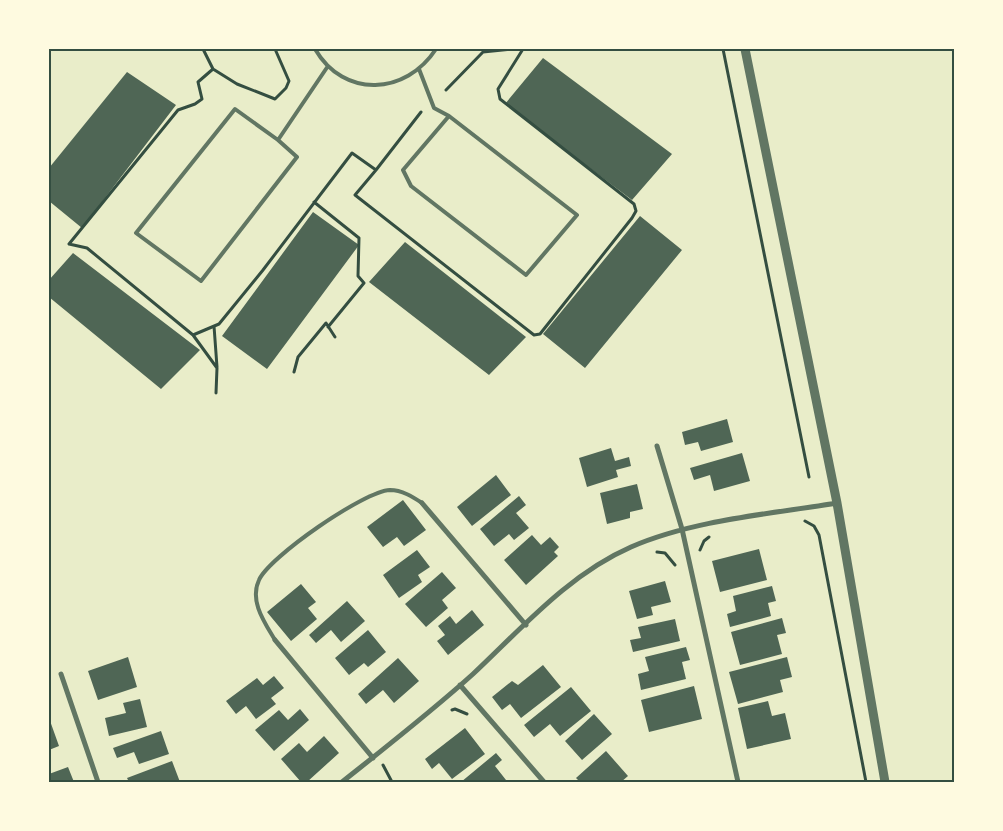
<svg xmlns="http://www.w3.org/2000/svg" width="1003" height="831" font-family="Roboto,sans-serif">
<rect width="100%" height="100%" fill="#e9edc9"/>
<path fill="#4f6655" d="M 543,58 L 672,154 L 632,200 L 505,104 Z
M 127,72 L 176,105 L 82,228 L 49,201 L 49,168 Z
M 313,212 L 359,245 L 267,369 L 222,336 Z
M 640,216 L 682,250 L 585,368 L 543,334 Z
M 405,242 L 526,337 L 489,375 L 369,282 Z
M 73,253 L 200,350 L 161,389 L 49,297 L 49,280 Z
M 727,419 L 733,442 L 701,451 L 698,442 L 685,445 L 682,432 Z
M 611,448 L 615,461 L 629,457 L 631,466 L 616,470 L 618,477 L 587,487 L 579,458 Z
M 742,453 L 750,481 L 714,491 L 710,475 L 694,480 L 690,468 Z
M 496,475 L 511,495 L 472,526 L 457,507 Z
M 637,484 L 643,509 L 630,512 L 630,518 L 607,524 L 600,493 Z
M 519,496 L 526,505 L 516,513 L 529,528 L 514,540 L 509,534 L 494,546 L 480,529 Z
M 403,500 L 426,530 L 404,546 L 397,537 L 383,547 L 367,527 Z
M 532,535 L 541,545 L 550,537 L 559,547 L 554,552 L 558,556 L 526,585 L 504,560 Z
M 759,549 L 767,580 L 720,592 L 712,561 Z
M 417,550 L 430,567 L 418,575 L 422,582 L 399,598 L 383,575 Z
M 442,572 L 456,588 L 442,600 L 448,608 L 426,627 L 405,604 Z
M 665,581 L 671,602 L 651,607 L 653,615 L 637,619 L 629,591 Z
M 301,584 L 316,602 L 308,608 L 317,619 L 291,641 L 267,612 Z
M 772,586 L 776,601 L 768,603 L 771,616 L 730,627 L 727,614 L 736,611 L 733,596 Z
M 347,601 L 365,621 L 341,642 L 331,630 L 316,643 L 309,635 Z
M 472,610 L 484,625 L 448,655 L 437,641 L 445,635 L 438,626 L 450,616 L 456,624 Z
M 782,618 L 786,633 L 777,635 L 782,654 L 740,665 L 731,632 Z
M 675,619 L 680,641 L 633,652 L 630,640 L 641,638 L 638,627 Z
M 368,630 L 386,652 L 368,667 L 364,663 L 349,675 L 335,658 Z
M 686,647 L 690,660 L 682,662 L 686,679 L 641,690 L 638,674 L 649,671 L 645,657 Z
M 128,657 L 137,687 L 98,700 L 88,671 Z
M 787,657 L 792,677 L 780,680 L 783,692 L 738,704 L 729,672 Z
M 398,658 L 419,681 L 394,703 L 383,690 L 366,704 L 358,694 Z
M 543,665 L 561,687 L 521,718 L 510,704 L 502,710 L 492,697 L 512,681 L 518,685 Z
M 274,676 L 284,688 L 271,698 L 276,704 L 256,719 L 246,706 L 236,714 L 226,701 L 257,678 L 263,685 Z
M 694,686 L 702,719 L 649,732 L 641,700 Z
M 571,687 L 591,711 L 560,736 L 550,724 L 534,737 L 524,725 Z
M 140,699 L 147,727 L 109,736 L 105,718 L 126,713 L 123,703 Z
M 768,701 L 772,716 L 785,713 L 791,739 L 747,749 L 738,708 Z
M 300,709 L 309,720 L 274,751 L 255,730 L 279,710 L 288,720 Z
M 594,714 L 612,734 L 582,760 L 565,741 Z
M 49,718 L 59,746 L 49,750 Z
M 465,728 L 485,754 L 452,779 L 439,763 L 432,769 L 425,759 Z
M 161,731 L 169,754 L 139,764 L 134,752 L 117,758 L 113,748 Z
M 324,736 L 339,753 L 307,782 L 301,782 L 281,759 L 299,743 L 307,752 Z
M 606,751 L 628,776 L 621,782 L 580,782 L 576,778 Z
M 496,753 L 502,760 L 495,766 L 506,780 L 503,782 L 461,782 Z
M 172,761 L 180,782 L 129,782 L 127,778 Z
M 68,767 L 74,782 L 49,782 L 49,774 Z"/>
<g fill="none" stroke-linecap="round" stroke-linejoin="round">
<path stroke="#344e41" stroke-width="3" d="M 203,49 L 213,69 L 198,82 L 202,99 L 195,104 L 178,110 L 69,244 L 87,248 L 193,335 L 217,368 L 216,393
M 723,49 L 809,477
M 213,69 L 237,84 L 275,99 L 286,88 L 289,81 L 275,49
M 446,90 L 483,52 L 512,49
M 376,170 L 421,112
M 314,202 L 359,238 L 358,276 L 364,283 L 328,327
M 214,326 L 217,367
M 193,335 L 219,324 L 263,270 L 352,153 L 376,170 L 355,195 L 534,335 L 540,334 L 632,218 L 636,211 L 634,204 L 500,99 L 498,89 L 523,49
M 294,372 L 298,357 L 326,323 L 335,337
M 805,521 L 814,526 L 819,535 L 866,782
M 700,550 L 704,541 L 709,537
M 657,552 L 665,553 L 675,565
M 452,710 L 455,709 L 467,714
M 383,765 L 392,782"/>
<path stroke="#617663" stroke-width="4" d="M 315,49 C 344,99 406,95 436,49
M 419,69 L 434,108 L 449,116 L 577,215 L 526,275 L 411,186 L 403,170 L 449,116
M 278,140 L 297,157 L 201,281 L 136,233 L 235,109 L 278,140 L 328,66
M 275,640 C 265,623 249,601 259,580 C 269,557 364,491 390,490 C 402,490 413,497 422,503"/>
<path stroke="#617663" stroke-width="5" d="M 657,446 L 682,529 L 738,782
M 422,503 L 526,625
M 275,640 L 373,758
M 61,674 L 98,782
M 460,685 L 544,782
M 342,782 C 386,747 431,712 473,674 C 522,628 569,574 631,547 C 693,520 770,514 837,503"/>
<path stroke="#617663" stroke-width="9" d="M 745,49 L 837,503 L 885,782"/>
</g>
<rect width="1003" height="831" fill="none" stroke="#fefae0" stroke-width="100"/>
<rect x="50" y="50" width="903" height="731" fill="none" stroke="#344e41" stroke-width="2"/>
</svg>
